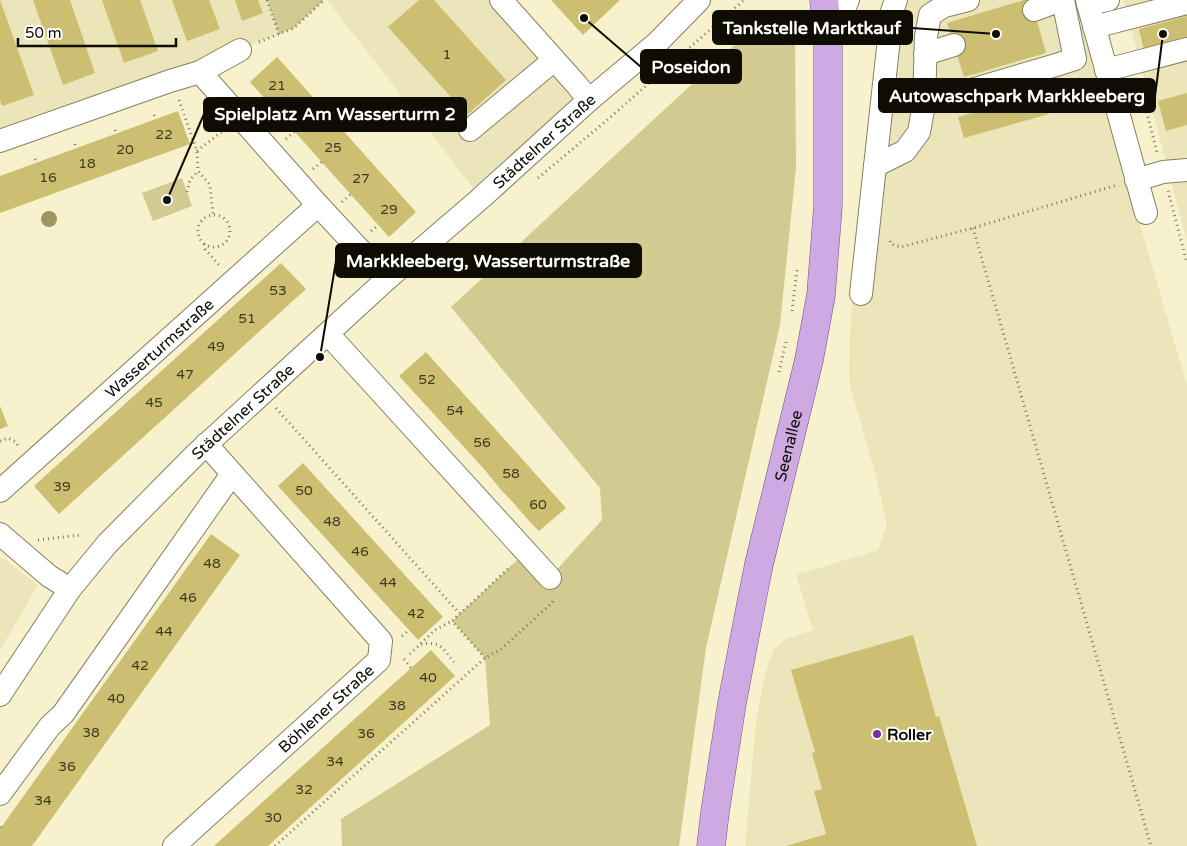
<svg xmlns="http://www.w3.org/2000/svg" width="1187" height="846" font-family="'Varela Round',sans-serif">
<rect width="100%" height="100%" fill="#f7f2cd"/>
<path fill="#ebe5b9" d="M 0,0 L 267,0 L 279,34 L 0,141 Z
M 327,0 L 501,0 L 589,100 L 481,198 Z
M 888,0 L 1077,0 L 1126,177 L 1187,385 L 1187,846 L 745,846 L 756,722 L 763,684 L 768,664 L 775,648 L 785,639 L 813,630 L 796,575 L 878,550 L 887,524 L 874,469 L 850,387 L 849,371 L 850,331 L 854,281 Z
M 1123,0 L 1187,0 L 1187,242 L 1145,82 Z
M 0,558 L 3,558 L 38,585 L 0,650 Z"/>
<path fill="#d2ca90" d="M 267,0 L 324,0 L 294,28 L 279,34 Z
M 770,12 L 795,29 L 796,168 L 780,325 L 706,648 L 679,846 L 342,846 L 341,819 L 490,725 L 485,658 L 452,621 L 526,552 L 550,577 L 602,520 L 600,488 L 451,307 Z
M 182,178 L 192,206 L 153,221 L 142,193 Z"/>
<path fill="#ccbf71" d="M 0,0 L 34,95 L 2,106 L 0,100 Z
M 33,0 L 70,0 L 95,73 L 63,85 Z
M 102,0 L 140,0 L 158,51 L 124,63 Z
M 172,0 L 209,0 L 220,29 L 187,41 Z
M 235,0 L 258,0 L 263,13 L 242,21 Z
M 419,0 L 434,0 L 506,80 L 467,115 L 388,27 Z
M 551,0 L 620,0 L 583,35 Z
M 1024,0 L 1031,0 L 1046,53 L 964,77 L 947,23 Z
M 1187,16 L 1187,39 L 1144,50 L 1139,29 Z
M 277,57 L 416,212 L 389,237 L 250,82 Z
M 1044,93 L 1049,114 L 964,138 L 958,117 Z
M 1187,93 L 1187,125 L 1166,131 L 1158,101 Z
M 178,111 L 190,144 L 0,213 L 0,176 Z
M 281,263 L 306,289 L 59,514 L 34,486 Z
M 426,352 L 566,508 L 539,531 L 530,522 L 511,500 L 502,491 L 484,469 L 399,376 Z
M 0,406 L 8,426 L 0,429 Z
M 303,463 L 443,617 L 418,640 L 278,486 Z
M 211,534 L 240,555 L 32,846 L 0,846 L 0,829 Z
M 913,635 L 936,717 L 939,716 L 977,846 L 786,846 L 826,834 L 814,791 L 822,789 L 812,753 L 815,752 L 791,670 Z
M 431,650 L 455,676 L 268,846 L 214,846 Z"/>
<g fill="none" stroke-linecap="round" stroke-linejoin="round">
<g stroke="#868160" stroke-width="24">
<g id="minor">
<path d="M 501,0 L 576,84 L 589,100"/>
<path d="M 1087,0 L 1146,213"/>
<path d="M 1088,4 L 1108,0"/>
<path d="M 1034,10 L 1061,0"/>
<path d="M 1094,27 L 1187,3"/>
<path d="M 828,43 L 848,0"/>
<path d="M 925,54 L 954,45"/>
<path d="M 1106,70 L 1187,49"/>
<path d="M 200,72 L 318,205 L 387,279"/>
<path d="M 924,104 L 1056,65 L 1075,59 L 1063,0"/>
<path d="M 470,130 L 554,60"/>
<path d="M 0,141 L 170,81 L 200,72 L 240,50"/>
<path d="M 875,166 L 905,151 L 919,132 L 924,104 L 926,36 L 930,15 L 944,6 L 968,0"/>
<path d="M 1136,180 L 1163,172 L 1187,170"/>
<path d="M 861,294 L 892,11 L 896,0"/>
<path d="M 328,334 L 550,578"/>
<path id="s1" d="M 0,491 L 318,205"/>
<path d="M 0,534 L 49,576 L 70,589"/>
<path id="s2" d="M 0,695 L 70,589 L 107,544 L 196,454 L 387,279 L 481,198 L 589,100 L 657,43 L 699,0"/>
<path d="M 0,794 L 50,726 L 63,714 L 232,474"/>
<path id="s3" d="M 174,846 L 379,660 L 381,641 L 206,444"/>
</g>
</g>
<g stroke="#754f86" stroke-width="29">
<g id="major">
<path id="s4" d="M 711,846 L 715,812 L 732,703 L 751,604 L 759,564 L 809,360 L 821,295 L 828,206 L 828,43 L 824,0"/>
</g>
</g>
<path stroke="#7b7861" stroke-width="3" stroke-dasharray="1 4" stroke-linecap="butt" d="M 267,0 L 279,34
M 259,42 L 294,28 L 324,0
M 1139,83 L 1157,152
M 179,100 L 197,151 L 198,171 L 210,185 L 213,215
M 260,107 L 267,101
M 154,115 L 156,119
M 115,130 L 116,133
M 286,139 L 295,131
M 75,144 L 76,148
M 197,151 L 224,130
M 35,159 L 37,163
M 313,169 L 322,162
M 538,178 L 606,121 L 744,0
M 1168,191 L 1187,263
M 187,192 L 190,180 L 198,171
M 342,202 L 351,194
M198 231a16 16 0 1 1 32 0a16 16 0 1 1-32 0Z
M 973,228 L 1151,846
M 371,231 L 379,225
M 890,241 L 891,244 L 901,247 L 973,228 L 1117,185
M 204,244 L 205,249 L 219,265
M 792,311 L 797,270
M 779,372 L 786,342
M 276,408 L 460,614
M 0,441 L 8,438 L 16,442 L 18,446
M 38,540 L 80,535
M 402,636 L 409,630
M 421,644 C 441,641 442,648 454,662
M 410,654 L 435,630 L 452,621
M 485,658 L 452,621 L 511,566
M 404,659 L 411,668
M 0,827 L 1,828
M 275,846 L 485,658 L 500,650 L 552,603 L 554,599"/>
<use href="#minor" stroke="#fff" stroke-width="22"/>
<use href="#major" stroke="#cdaae1" stroke-width="28"/>
</g>
<circle fill="#9d9663" cx="49" cy="219" r="8"/>
<circle fill="#782c9d" stroke="#fff" stroke-width="2" cx="877" cy="734" r="5"/>
<g text-anchor="middle" stroke-width="4" stroke-linejoin="round" paint-order="stroke">
<g font-size="14" fill="#3e3a1e">
<text x="447" y="59">1</text>
<text x="277" y="90">21</text>
<text x="164" y="139">22</text>
<text x="333" y="152">25</text>
<text x="125" y="154">20</text>
<text x="87" y="168">18</text>
<text x="48" y="182">16</text>
<text x="361" y="183">27</text>
<text x="389" y="214">29</text>
<text x="278" y="295">53</text>
<text x="247" y="323">51</text>
<text x="216" y="351">49</text>
<text x="185" y="379">47</text>
<text x="427" y="384">52</text>
<text x="154" y="407">45</text>
<text x="455" y="415">54</text>
<text x="482" y="447">56</text>
<text x="511" y="478">58</text>
<text x="62" y="491">39</text>
<text x="304" y="495">50</text>
<text x="538" y="509">60</text>
<text x="332" y="526">48</text>
<text x="360" y="556">46</text>
<text x="212" y="568">48</text>
<text x="388" y="587">44</text>
<text x="188" y="602">46</text>
<text x="416" y="618">42</text>
<text x="164" y="636">44</text>
<text x="140" y="670">42</text>
<text x="428" y="682">40</text>
<text x="116" y="703">40</text>
<text x="397" y="710">38</text>
<text x="91" y="737">38</text>
<text x="366" y="738">36</text>
<text x="335" y="766">34</text>
<text x="67" y="771">36</text>
<text x="304" y="794">32</text>
<text x="43" y="805">34</text>
<text x="273" y="822">30</text>
</g>
<g font-size="16" fill="#0f0d03" stroke="#fff">
<text dy="6" stroke="none"><textPath href="#s2" startOffset="780">Städtelner Straße</textPath></text>
<text dy="6" stroke="none"><textPath href="#s1" startOffset="214">Wasserturmstraße</textPath></text>
<text dy="6" stroke="none"><textPath href="#s2" startOffset="375">Städtelner Straße</textPath></text>
<text dy="6" stroke="none"><textPath href="#s4" startOffset="408">Seenallee</textPath></text>
<text dy="6" stroke="none"><textPath href="#s3" startOffset="205">Böhlener Straße</textPath></text>
</g>
<g font-size="16" font-weight="bold" fill="#0f0d03" stroke="#fff" text-anchor="start">
<text x="887" y="740">Roller</text>
</g>
</g>
<path fill="none" stroke="#0f0d03" stroke-width="2" d="M996 34L912 28M584 18L641 67M1163 34L1155 96M167 200L204 114M320 357L336 261"/>
<g fill="#0f0d03" stroke="#fff" stroke-width="2">
<circle cx="996" cy="34" r="5"/>
<circle cx="584" cy="18" r="5"/>
<circle cx="1163" cy="34" r="5"/>
<circle cx="167" cy="200" r="5"/>
<circle cx="320" cy="357" r="5"/>
</g>
<g fill="#0f0d03" stroke="#0f0d03" stroke-width="2">
<rect x="713" y="11" width="199" height="33" rx="5"/>
<rect x="641" y="50" width="100" height="33" rx="5"/>
<rect x="879" y="79" width="276" height="33" rx="5"/>
<rect x="204" y="98" width="262" height="33" rx="5"/>
<rect x="336" y="244" width="305" height="33" rx="5"/>
</g>
<g font-size="18" text-anchor="middle" font-weight="bold" fill="#fff">
<text x="812" y="34">Tankstelle Marktkauf</text>
<text x="691" y="73">Poseidon</text>
<text x="1017" y="102">Autowaschpark Markkleeberg</text>
<text x="335" y="120">Spielplatz Am Wasserturm 2</text>
<text x="488" y="267">Markkleeberg, Wasserturmstraße</text>
</g>
<path d="M18 38v8h158v-8" fill="none" stroke="#0f0d03" stroke-width="2.5"/>
<text x="25" y="38" font-size="15" fill="#0f0d03" stroke="#ffffff" stroke-width="4" paint-order="stroke">50 m</text>
</svg>
